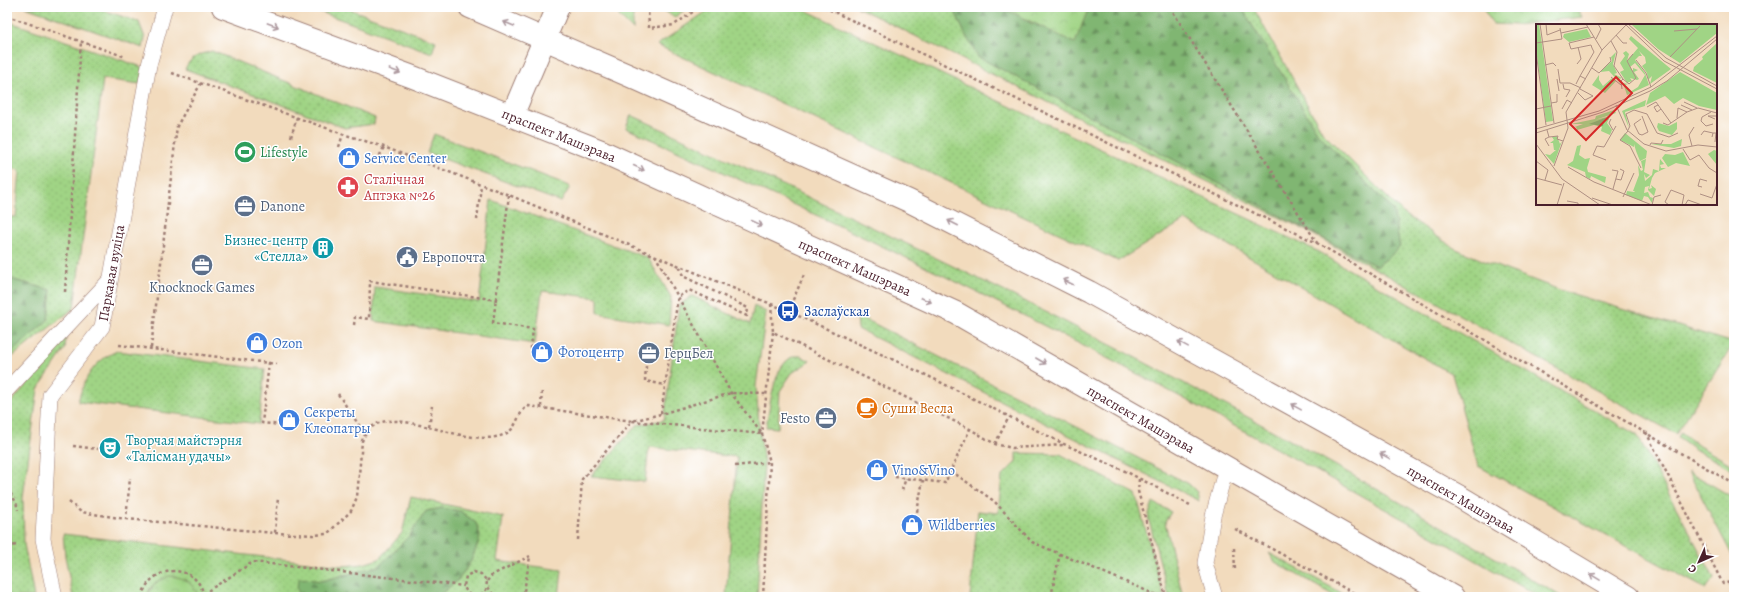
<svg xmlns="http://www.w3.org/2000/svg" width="1741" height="604" font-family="Alegreya,serif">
<defs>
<pattern id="grass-dots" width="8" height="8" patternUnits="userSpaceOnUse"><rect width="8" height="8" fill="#a0d485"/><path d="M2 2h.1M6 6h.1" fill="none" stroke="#8bb673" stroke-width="1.8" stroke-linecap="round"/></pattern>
<pattern id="forest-firs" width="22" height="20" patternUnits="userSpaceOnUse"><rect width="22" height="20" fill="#80b672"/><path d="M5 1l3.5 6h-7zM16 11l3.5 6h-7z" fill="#6b935e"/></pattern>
<pattern id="park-crowns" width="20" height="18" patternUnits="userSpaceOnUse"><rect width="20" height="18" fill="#a0d485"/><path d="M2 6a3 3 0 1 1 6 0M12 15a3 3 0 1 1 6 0" fill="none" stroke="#8bb673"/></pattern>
</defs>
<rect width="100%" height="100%" fill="#fff"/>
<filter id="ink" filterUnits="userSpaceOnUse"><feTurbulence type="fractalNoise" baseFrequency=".025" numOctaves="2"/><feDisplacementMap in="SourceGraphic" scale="8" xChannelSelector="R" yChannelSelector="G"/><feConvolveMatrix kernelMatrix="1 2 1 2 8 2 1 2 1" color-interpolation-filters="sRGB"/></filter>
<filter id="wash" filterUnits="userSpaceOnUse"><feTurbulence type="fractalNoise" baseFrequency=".012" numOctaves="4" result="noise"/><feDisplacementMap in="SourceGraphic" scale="16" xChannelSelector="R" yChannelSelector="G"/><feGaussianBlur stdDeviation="0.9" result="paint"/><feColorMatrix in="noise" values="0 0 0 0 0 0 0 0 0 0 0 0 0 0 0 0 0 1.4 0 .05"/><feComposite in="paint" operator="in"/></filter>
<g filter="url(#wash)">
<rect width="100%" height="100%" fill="#f2dbbd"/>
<path fill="url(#grass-dots)" stroke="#757a58" d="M 25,7 L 94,7 L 139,22 L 145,38 L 143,48 Z
M 307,7 L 344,7 L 436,41 L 432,53 Z
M 614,7 L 633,7 L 633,30 L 620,17 Z
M 657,7 L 689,7 L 675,17 Z
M 713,7 L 799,7 L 1315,250 L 1637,435 L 1714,578 L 1706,589 L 1478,466 L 1452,374 L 1185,220 L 1118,261 L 657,45 Z
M 857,7 L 1253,7 L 1323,133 L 1403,213 L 1454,248 L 1501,268 L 1560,290 L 1734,343 L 1676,434 L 1305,230 Z
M 7,21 L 145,68 L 140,84 L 103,79 L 74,308 L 7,361 L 7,217 L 16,217 L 20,170 L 7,168 Z
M 212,51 L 375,118 L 374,124 L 345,128 L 185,69 C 191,56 199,55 212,51 Z
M 631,115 C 837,209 1042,306 1242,414 C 1350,472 1456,535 1562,597 L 1540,597 C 1365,497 1189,398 1009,308 C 883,245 754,186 626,128 Z
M 434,134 L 560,182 L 570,187 L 561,202 L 427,153 Z
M 491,200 L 648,258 L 671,297 L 669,325 L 598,313 L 598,298 L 542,291 L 535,344 L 373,321 L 375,287 L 479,302 Z
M 692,296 L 750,324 L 754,306 L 766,312 L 756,386 L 759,425 L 764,464 L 757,597 L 726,597 L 737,457 L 649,447 L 645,482 L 591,476 L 637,425 L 664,420 L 679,305 Z
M 857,315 L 1189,484 L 1197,492 L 1199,501 L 858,329 Z
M 66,337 L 65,349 L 38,389 L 23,497 L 24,544 L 34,597 L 7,597 L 7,420 L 10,404 Z
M 117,351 L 265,369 L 259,424 L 78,402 C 84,378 94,361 117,351 Z
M 795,356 L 801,356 L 810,361 L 792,373 L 780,391 L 778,428 L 766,427 C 770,408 773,362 795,356 Z
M 1681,432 L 1699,446 L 1734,466 L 1734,471 L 1696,450 L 1678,437 Z
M 1016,453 L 1060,454 L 1136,494 L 1164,597 L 970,597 L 978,511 L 998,513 L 1002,476 L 1016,462 Z
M 1688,471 L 1734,498 L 1734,559 Z
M 411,497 L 503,517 L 497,561 L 562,570 L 559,597 L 198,597 L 196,592 L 157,581 L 150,588 L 147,597 L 73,597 L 65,556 L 63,534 L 343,566 L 363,564 L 379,559 L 402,533 Z
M 1153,502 L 1171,512 L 1165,522 L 1183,597 L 1169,597 L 1148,517 Z
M 1269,553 L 1349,597 L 1336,597 L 1275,562 Z"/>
<path fill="url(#forest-firs)" stroke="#656a4e" d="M 953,7 L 1005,7 L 1032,24 L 1065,19 L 1079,7 L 1241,7 L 1319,135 L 1393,210 L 1400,247 L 1388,258 L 1376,266 L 978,57 L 965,34 Z
M 7,278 L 51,290 L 48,320 L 12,352 L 7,354 Z
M 442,508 L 460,511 L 476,523 L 480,535 L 479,541 L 471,561 L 459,579 L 441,594 L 435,597 L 302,597 C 296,591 296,585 300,578 L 321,581 L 379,566 L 410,535 L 426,511 Z"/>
<path fill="url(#park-crowns)" stroke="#757a58" d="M 1001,7 L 1089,7 L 1075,43 Z
M 1482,7 L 1577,7 L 1582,17 L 1516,25 L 1493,24 Z
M 170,576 C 184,577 194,583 198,597 L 147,597 C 151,585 158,579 170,576 Z"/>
</g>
<g filter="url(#ink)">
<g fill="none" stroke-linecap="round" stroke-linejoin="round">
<g stroke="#9e7d74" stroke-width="16">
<path id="lane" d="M 7,390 L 109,281
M 55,597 L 43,539 L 50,395 L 102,327 L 149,65 L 165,7
M 1215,597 L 1205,563 L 1213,516 L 1226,468"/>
</g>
<g stroke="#9e7d74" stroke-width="24">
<path id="secondary" d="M 512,116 L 558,7"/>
</g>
<g stroke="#9e7d74" stroke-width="24">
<path id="primary" d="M 223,7 L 413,77 L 601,151 L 956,313 L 1453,597
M 470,7 L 630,76 L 909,201 L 1089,292 L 1460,497 L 1628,597"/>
</g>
<path stroke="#9e7d74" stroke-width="2.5" stroke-dasharray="3 3" stroke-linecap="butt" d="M 648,7 L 649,28 L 674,25 L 700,7
M 824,7 L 1317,243 L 1734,484
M 1170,7 L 1317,243
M 7,16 L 126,57
M 172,73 L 343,134 L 384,147 L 509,195 L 788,311 L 926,375 L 1066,445 L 1125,471 L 1190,505
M 291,137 L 297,117
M 339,147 L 343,134
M 377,161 L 384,147
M 509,195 L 493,323 L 533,329 L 531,348 L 537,349
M 477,220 L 481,185
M 655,255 L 731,393 L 762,434
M 65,292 L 81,41
M 771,304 L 773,332 L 970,429 L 995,444 L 1012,448 L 1064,445
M 788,311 L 804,275
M 354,325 L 355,317 L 369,319 L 370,281 L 497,300
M 119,345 L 269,363 L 262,423 L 281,425
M 151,348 L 177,126 L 201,83
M 269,363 L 277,364
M 646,366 L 645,381 L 665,385
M 338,394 L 365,434
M 541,407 L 542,389
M 661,414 L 678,297 L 689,290 L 747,316 L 748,308 L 683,276 L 679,265
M 429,427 C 450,432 493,447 511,430 C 518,423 519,410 529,406 L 632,421 L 661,414 L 731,393 L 765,394
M 1646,432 L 1723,584 L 1734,581
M 995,444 L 1009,417
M 73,446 L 98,449
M 735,466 L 770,462
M 951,471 L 994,501 L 1032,542 L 1161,597
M 895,477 L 945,483 L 970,429
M 1139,479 L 1138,491 L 1166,597
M 7,488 L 16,502 L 18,510
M 902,490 L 906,478
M 69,502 L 81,512 L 126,519 L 130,478
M 917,512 L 923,480
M 126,519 L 275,533 L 278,497
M 1235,529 L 1361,597
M 275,533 L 313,535 L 327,534 L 351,511 L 357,497 L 362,441 C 374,411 404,422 429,427 L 432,406
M 578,540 L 582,479 L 632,421 L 762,434
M 7,546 L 18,545
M 1234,548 L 1235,571
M 487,581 L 492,575 L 530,556
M 488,587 L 495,597
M 203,594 L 253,562 L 464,586
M 142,597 C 149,563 199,562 204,597
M 476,597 C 469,596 466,592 464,586 L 466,576 L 474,572 L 481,574 L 487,581 L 486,590 L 478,597
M 523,597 L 530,557
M 763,597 L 770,462 L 762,434 L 773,332
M 1051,597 L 1060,553"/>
<use href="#lane" stroke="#fff" stroke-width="15"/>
<use href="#secondary" stroke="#fff" stroke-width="22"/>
<use href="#primary" stroke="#fff" stroke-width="22"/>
</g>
<defs><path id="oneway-shaft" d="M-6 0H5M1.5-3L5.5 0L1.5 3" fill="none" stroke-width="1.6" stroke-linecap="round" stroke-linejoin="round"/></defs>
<g stroke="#ae9aa0">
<use href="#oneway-shaft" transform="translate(509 24) rotate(-157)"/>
<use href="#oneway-shaft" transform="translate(273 25) rotate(20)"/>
<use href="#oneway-shaft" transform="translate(395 71) rotate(20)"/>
<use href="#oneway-shaft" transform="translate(639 168) rotate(25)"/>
<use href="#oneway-shaft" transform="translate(757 223) rotate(25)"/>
<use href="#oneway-shaft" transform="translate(953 223) rotate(-153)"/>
<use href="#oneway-shaft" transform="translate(1068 282) rotate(-153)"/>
<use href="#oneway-shaft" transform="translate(926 300) rotate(24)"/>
<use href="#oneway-shaft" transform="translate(1183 344) rotate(-151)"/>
<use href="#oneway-shaft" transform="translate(1041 361) rotate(30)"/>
<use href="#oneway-shaft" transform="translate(1296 407) rotate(-151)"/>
<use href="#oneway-shaft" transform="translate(1385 456) rotate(-151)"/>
<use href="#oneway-shaft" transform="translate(1595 577) rotate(-149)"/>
</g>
</g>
<defs>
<g id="stadium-disc" transform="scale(1.15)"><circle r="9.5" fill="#2e9e5b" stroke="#fff"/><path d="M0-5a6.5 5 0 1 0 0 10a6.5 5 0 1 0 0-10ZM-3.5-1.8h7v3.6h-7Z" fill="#fff"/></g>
<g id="shop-disc" transform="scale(1.15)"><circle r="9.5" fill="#3f7fe0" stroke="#fff"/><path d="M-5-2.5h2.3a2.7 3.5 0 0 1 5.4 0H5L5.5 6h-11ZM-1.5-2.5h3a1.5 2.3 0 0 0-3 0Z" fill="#fff"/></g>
<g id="pharmacy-disc" transform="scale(1.15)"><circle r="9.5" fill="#e0444e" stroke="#fff"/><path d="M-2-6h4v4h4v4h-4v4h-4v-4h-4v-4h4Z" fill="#fff"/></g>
<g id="office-disc" transform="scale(1.15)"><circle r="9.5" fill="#5c6f8a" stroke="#fff"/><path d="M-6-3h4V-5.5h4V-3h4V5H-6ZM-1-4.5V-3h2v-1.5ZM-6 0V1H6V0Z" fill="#fff"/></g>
<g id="building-disc" transform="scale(1.15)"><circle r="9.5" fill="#0f9aa8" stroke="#fff"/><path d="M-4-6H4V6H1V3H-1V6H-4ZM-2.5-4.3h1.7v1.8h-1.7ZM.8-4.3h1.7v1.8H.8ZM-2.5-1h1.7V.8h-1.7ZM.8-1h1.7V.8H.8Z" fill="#fff"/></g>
<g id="civic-disc" transform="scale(1.15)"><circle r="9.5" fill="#5c6f8a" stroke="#fff"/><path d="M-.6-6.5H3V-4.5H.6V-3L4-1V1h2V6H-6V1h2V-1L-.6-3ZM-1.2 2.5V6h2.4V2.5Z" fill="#fff"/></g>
<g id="bus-disc" transform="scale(1.15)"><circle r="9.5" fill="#1a4fb4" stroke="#fff"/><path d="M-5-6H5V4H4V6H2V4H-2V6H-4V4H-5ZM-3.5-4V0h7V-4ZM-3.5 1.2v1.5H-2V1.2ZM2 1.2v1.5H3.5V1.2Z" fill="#fff"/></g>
<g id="cafe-disc" transform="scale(1.15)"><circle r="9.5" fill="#e8710a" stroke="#fff"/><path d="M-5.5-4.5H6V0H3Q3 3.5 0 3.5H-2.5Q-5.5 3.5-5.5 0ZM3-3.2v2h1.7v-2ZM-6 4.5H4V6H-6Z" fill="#fff"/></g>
<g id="theatre-disc" transform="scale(1.15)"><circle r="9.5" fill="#0f9aa8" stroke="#fff"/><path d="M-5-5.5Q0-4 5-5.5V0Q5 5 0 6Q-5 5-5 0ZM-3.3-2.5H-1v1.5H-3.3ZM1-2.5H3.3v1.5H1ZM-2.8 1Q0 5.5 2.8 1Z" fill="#fff"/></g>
</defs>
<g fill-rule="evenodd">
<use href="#stadium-disc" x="245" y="152"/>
<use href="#shop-disc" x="349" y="158"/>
<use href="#pharmacy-disc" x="348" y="187"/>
<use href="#office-disc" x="245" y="206"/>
<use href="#building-disc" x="323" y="248"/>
<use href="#civic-disc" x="407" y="257"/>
<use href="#office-disc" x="202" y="265"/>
<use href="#bus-disc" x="788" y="311"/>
<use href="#shop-disc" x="257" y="343"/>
<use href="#shop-disc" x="542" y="352"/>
<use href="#office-disc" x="649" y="353"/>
<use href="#cafe-disc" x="867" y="408"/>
<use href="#office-disc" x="826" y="418"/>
<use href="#shop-disc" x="289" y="420"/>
<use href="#theatre-disc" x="110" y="448"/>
<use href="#shop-disc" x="877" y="470"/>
<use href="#shop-disc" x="912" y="525"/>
</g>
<g text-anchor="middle" stroke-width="3" stroke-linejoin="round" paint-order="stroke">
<g font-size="14" fill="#4a1f2b" stroke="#fff">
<text transform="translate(559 135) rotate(22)" y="5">праспект Машэрава</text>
<text transform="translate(855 267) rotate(24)" y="5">праспект Машэрава</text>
<text transform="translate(111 273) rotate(-80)" y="5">Паркавая вуліца</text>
<text transform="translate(1141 419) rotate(30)" y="5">праспект Машэрава</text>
<text transform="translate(1461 499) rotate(30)" y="5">праспект Машэрава</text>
</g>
<g font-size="14" fill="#27864d" stroke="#fff" text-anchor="start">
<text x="260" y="157">Lifestyle</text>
</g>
<g font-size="14" fill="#366cbe" stroke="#fff" text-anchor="start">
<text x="364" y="163">Service Center</text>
<text x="272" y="348">Ozon</text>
<text x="558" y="357">Фотоцентр</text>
<text x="304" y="417">Секреты<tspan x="304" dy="16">Клеопатры</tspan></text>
<text x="892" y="475">Vino&amp;Vino</text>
<text x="928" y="530">Wildberries</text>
</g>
<g font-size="14" fill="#be3a42" stroke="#fff" text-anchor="start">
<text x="364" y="184">Сталічная<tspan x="364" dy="16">Аптэка №26</tspan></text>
</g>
<g font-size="14" fill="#4e5e75" stroke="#fff" text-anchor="start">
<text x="260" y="211">Danone</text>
<text x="422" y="262">Европочта</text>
<text x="202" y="292" text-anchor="middle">Knocknock Games</text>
<text x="664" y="358">ГерцБел</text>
<text x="810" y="423" text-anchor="end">Festo</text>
</g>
<g font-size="14" fill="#0d838f" stroke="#fff" text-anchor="end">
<text x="308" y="245">Бизнес-центр<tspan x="308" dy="16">«Стелла»</tspan></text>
<text x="126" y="445" text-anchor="start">Творчая майстэрня<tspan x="126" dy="16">«Талісман удачы»</tspan></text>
</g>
<g font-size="14" fill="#164399" stroke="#fff" text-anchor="start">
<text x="804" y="316">Заслаўская</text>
</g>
<g font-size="14" fill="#c56008" stroke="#fff" text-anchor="start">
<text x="882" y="413">Суши Весла</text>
</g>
</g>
<g transform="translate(1536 24)">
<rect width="181" height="181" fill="#f2dbbd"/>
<path d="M 95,12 L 135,45 L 114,60 L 116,52 L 112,56 L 111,49 L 106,42 L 110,39 L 109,33 L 103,27 L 106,32 L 103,32 L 99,36 L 109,49 L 113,61 L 91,71 L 87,59 L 92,60 L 89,61 L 94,68 L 102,63 L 109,51 L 99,39 L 94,43 L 97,47 L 97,44 L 102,46 L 98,48 L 103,55 L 101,56 L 94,54 L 96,57 L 91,59 L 84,48 L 88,46 L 84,39 L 89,32 L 87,29 L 90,27 L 93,30 L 91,37 L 102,24 L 93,15 ZM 80,28 L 77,40 L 81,49 L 78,50 L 86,54 L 83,55 L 85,60 L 73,47 L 64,48 L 76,37 L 75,33 ZM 63,51 L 63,56 L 67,62 L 76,54 L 80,57 L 69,69 L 56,61 ZM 110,76 L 109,82 L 89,88 L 93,104 L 86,87 ZM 78,86 L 80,89 L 59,96 L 74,92 L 71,99 L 76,106 L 74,111 L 65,107 L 66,103 L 58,101 L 41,106 L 40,103 L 33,105 L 47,100 L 35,100 L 59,95 L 60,92 ZM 141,98 L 141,105 L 136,111 L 123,107 L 121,103 L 122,99 L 133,102 ZM 89,109 L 111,127 L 110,134 L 104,137 L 100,127 L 106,126 L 100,127 L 98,120 L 98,123 L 84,116 ZM 21,112 L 24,120 L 26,117 L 18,140 L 9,130 L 14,131 L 20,126 L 18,126 L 17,119 L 14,119 L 18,116 L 16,113 ZM 146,115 L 145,122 L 138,124 L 115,120 L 135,120 ZM 45,121 L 43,131 L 49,135 L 54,134 L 51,144 L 52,148 L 70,153 L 69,159 L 55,152 L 54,155 L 50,153 L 49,148 L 31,141 L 37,137 L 41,122 ZM 147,128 L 154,142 L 140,139 L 132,143 L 126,134 L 129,130 L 139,131 ZM 110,135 L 108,148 L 114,151 L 110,154 L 108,150 L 109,157 L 116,151 L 117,145 L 123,147 L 124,135 L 128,140 L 124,141 L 125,144 L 130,144 L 119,149 L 116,154 L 113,165 L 116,164 L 115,161 L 120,165 L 118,172 L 112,166 L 113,162 L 109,163 L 108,169 L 112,168 L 114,173 L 117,174 L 116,179 L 112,173 L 108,172 L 106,177 L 90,171 L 91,167 L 98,168 L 99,167 L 97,167 L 103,151 L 102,141 L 105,147 L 107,146 L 105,137 Z" fill="#a0d485"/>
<path d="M 69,94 L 73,96 L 68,96 L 67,102 L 53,100 Z" fill="#80b672"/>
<path d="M 0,0 L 3,0 L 17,97 L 10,98 L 0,25 ZM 181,0 L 181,9 L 144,39 L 122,25 L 96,1 ZM 51,5 L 55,13 L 33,18 L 27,13 L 28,10 ZM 181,19 L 181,59 L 157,47 L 158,43 L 167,35 L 166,33 ZM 144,48 L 181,69 L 181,86 L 163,82 L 147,74 L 138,80 L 129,72 L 110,81 L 114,69 ZM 178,126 L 181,127 L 181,141 L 172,130 Z" fill="#a0d485"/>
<path fill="none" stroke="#af9083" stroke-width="1" d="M 4,0 L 18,99M 10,0 L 11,11 L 24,6M 50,0 L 66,26M 89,0 L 128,37 L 181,65M 92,0 L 130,34 L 181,62M 138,7 L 161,5M 25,9 L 52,3M 80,11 L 87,19 L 91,19M 60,15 L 65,5 L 62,0M 75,17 L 81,28 L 78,42 L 87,55 L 85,57 L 86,65M 0,19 L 26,15 L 24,4M 0,28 L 10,101M 134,33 L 164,2M 100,36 L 110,49 L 115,63M 41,40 L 45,35 L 42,23M 9,41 L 17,39 L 20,42M 56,44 L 63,49 L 75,37 L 74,33M 22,45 L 24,59 L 34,59 L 45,64M 44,52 L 58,28 L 56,24 L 55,21 L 35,25 L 33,19 L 58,13M 75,53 L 85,61M 21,55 L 23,67M 87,55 L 93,60 L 100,54 L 91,37 L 97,30M 27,60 L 28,65 L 34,66 L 30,73M 40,60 L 44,52 L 50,55M 42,69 L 49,76 L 57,72 L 44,65M 148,78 L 161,84M 15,79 L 21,78 L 21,70M 80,81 L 91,106 L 108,120 L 130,127 L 162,121 L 181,123M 122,81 L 118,83 L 121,88 L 125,85M 145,81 L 156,86M 111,83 L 120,78 L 135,99M 0,85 L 15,82M 26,85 L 31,76 L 36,79M 175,88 L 166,93 L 165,97 L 170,102 L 177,100M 141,94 L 142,84 L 151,88M 75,95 L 73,99 L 77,106M 105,95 L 98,100 L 103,110 L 106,111 L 112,108 L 106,92M 179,95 L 172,92 L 181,92M 127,99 L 132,101 L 151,88 L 162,84 L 181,89M 0,105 L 63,87 L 115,63 L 181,12M 11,106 L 13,113 L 22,112 L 21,115 L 27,117M 92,106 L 94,102 L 90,90 L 98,86 L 111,90 L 121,109 L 133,113 L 142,109M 92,107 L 84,116 L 94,122 L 105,144M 0,109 L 67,88 L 114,67 L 131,57 L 181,15M 165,111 L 168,107 L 177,109M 13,113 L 9,115 L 13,122M 176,113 L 177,109 L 180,109 L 179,118M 0,120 L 26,155 L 64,181M 114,121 L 115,119 L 125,120 L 127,116M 156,122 L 153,111 L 158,103M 147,125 L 154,136 L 163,131 L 173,144 L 181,149M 70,136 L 57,131 L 61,122 L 68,123 L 80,102M 0,137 L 12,146 L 9,156M 18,142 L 32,104 L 30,88 L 66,26 L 90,1M 32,143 L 58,158 L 116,181M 76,146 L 82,147 L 77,165M 0,154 L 26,161M 80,155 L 85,156 L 88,147 L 84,145M 166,163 L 162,162 L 164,155 L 171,157M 164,170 L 176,174 L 181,160M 87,173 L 98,149M 56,174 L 77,181M 31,177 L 42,179 L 42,181M 21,181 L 28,159M 116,181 L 118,173 L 125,171M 133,181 L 129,178 L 135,166 L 148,171 L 146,181M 149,181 L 152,176 L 166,181"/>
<path fill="#d62828" fill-opacity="0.15" stroke="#d62828" stroke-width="2" d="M 80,53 L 96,69 L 50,116 L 34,100 Z"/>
<rect width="181" height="181" fill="none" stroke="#4a1f2b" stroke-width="2"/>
</g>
<rect width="1741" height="604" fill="none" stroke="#fff" stroke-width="24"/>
<g transform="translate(1699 562) rotate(225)" stroke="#ffffff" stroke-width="3" paint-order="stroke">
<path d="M0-3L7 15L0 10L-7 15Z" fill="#4a1f2b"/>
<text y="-6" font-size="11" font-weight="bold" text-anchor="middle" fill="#4a1f2b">С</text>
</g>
</svg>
